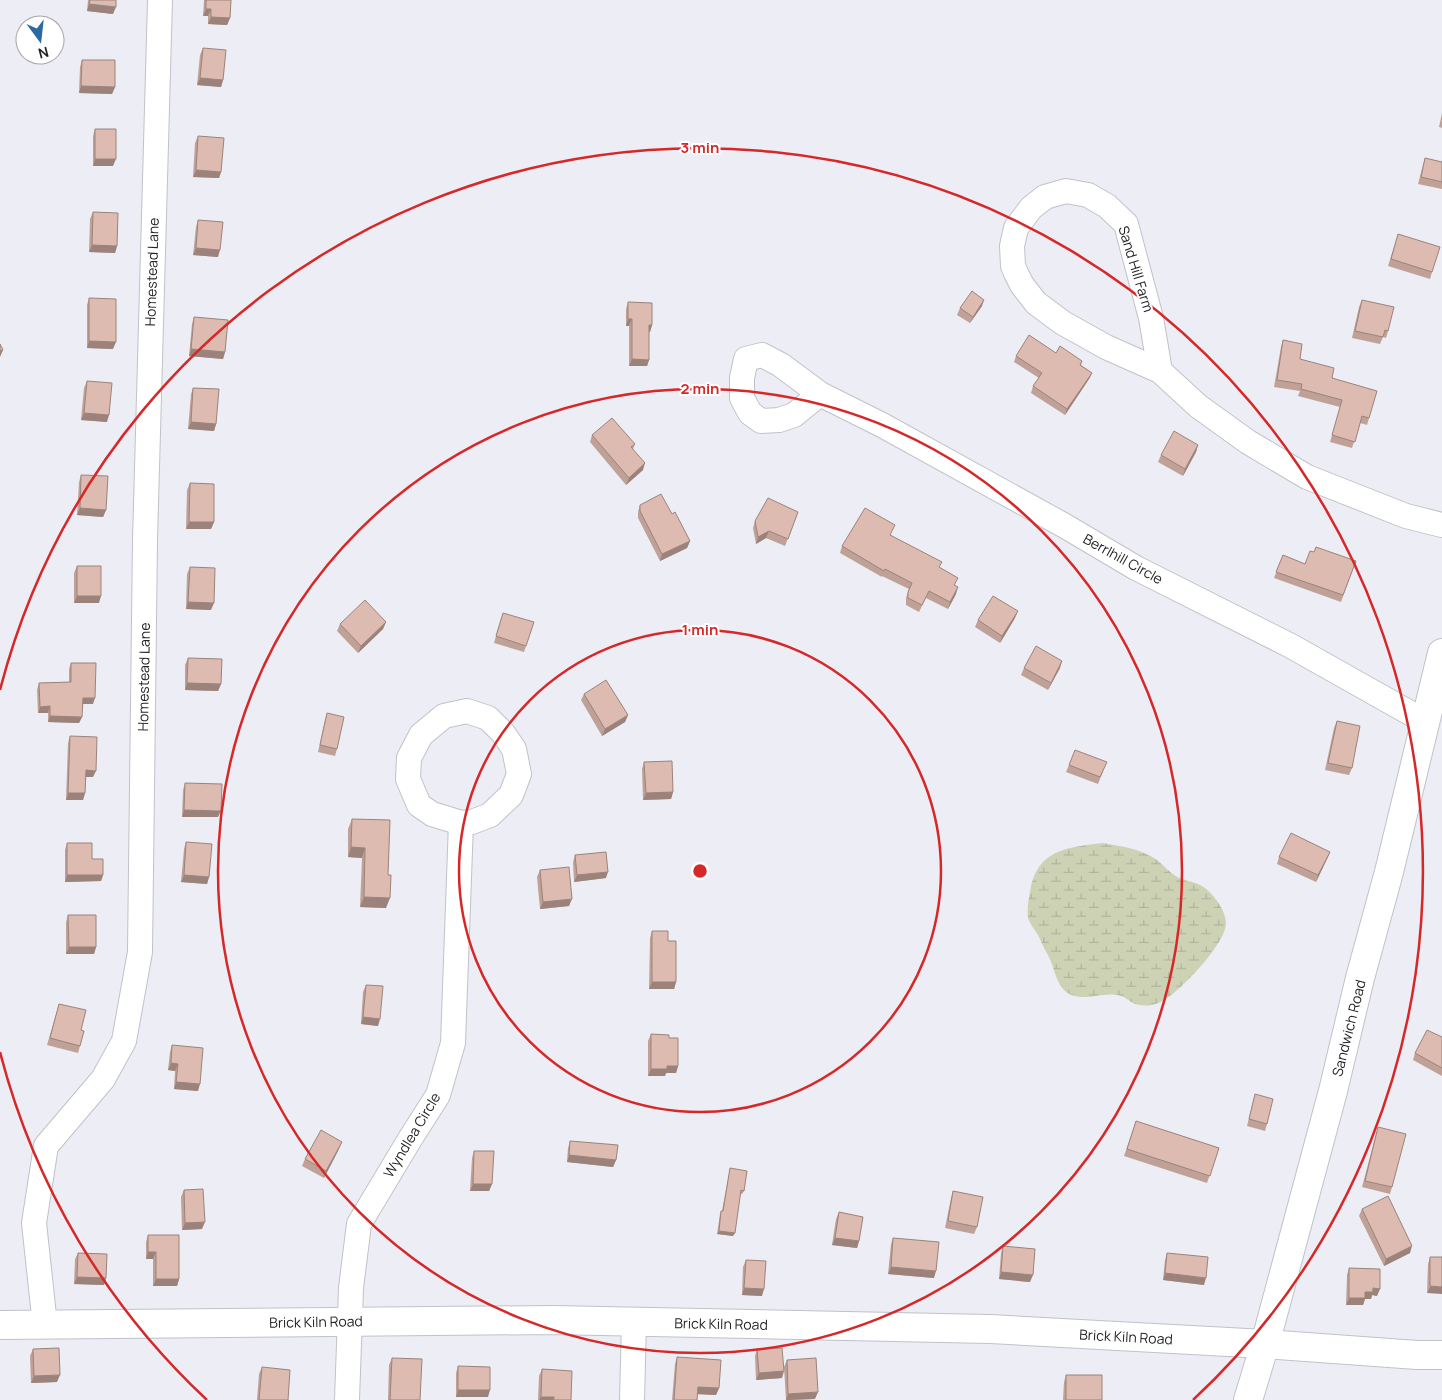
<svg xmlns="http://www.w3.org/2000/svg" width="1442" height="1400" font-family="Manrope,sans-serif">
<defs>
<pattern id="wetland-marsh" width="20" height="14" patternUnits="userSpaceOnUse" patternTransform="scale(1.25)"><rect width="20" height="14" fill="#ced2b5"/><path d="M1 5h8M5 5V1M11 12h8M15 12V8" fill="none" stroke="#b1b49c"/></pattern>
</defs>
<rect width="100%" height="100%" fill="#ecedf5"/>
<path fill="url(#wetland-marsh)" d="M 1103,843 C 1120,846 1142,849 1157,860 C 1163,865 1169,872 1177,877 C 1186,881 1197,882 1205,888 C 1214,895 1226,911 1226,923 C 1226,943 1185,985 1170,996 C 1159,1005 1144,1009 1131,1002 C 1128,1000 1125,997 1121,996 C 1104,990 1083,1004 1066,992 C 1056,984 1054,966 1048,955 C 1044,949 1041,941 1038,935 C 1035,930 1030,924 1028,918 C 1027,910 1028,901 1030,892 C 1036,850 1067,847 1103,843 Z"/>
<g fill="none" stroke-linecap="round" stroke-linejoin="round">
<g stroke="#c1c2c9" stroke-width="26">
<path id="street" d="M 1160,371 L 1151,318 L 1126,224 L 1107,206 L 1088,195 L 1066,191 L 1045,197 L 1031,208 L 1016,228 L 1012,246 L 1013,266 L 1016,273 L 1022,285 L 1036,303 L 1063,323 L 1106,347 L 1160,371 L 1198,406 L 1248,442 L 1307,477 L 1406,516 L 1442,525
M 820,394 L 794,415 L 779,420 L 761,421 L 750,413 L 742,398 L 742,378 L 746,359 L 762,355 L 781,365 L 820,394 L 882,425 L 1065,526 L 1136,568 L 1291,646 L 1426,722
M 45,1325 L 34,1223 L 46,1146 L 103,1079 L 124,1041 L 140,952 L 145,540 L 160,0
M 347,1400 L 351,1288 L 359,1224 L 410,1139 L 438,1095 L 453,1043 L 461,823 L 472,822 L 490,815 L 511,795 L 519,774 L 514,749 L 503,733 L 488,718 L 467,711 L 444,716 L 421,735 L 409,758 L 408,779 L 419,805 L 432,814 L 461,823
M 632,1400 L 634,1322"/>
</g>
<g stroke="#c1c2c9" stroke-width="30">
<path id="secondary" d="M 0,1325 L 551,1320 L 990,1329 L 1265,1344 L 1417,1355 L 1442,1355
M 1248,1400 L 1265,1344 L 1333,1091 L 1360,978 L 1389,872 L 1442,653"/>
</g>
<use href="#street" stroke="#fff" stroke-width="24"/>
<use href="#secondary" stroke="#fff" stroke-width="28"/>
</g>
<path fill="#bfa197" d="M 88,0 L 116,0 L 113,14 L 87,11 Z
M 204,0 L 231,0 L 230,18 L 227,25 L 208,24 L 208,16 L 203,16 Z
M 203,48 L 223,80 L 221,87 L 197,85 L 200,55 Z
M 82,60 L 115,87 L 112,94 L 79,93 L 80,67 Z
M 1442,113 L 1442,128 L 1439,127 Z
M 95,129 L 113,166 L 93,166 L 93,136 Z
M 198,136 L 221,172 L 219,178 L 193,177 L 195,143 Z
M 1425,158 L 1442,162 L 1442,189 L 1418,184 L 1423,165 Z
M 93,212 L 117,246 L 115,253 L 89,252 L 90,219 Z
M 198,220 L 218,257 L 193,255 L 196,227 Z
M 1398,234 L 1432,272 L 1430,279 L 1388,266 Z
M 89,298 L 113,349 L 87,348 L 87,305 Z
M 1362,300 L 1388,331 L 1386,338 L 1383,337 L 1380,344 L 1352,338 L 1359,307 Z
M 628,302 L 652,325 L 650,332 L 649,332 L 649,360 L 647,366 L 629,366 L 629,326 L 626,326 L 626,309 Z
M 982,306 L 970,323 L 957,315 L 960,308 Z
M 194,317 L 225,352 L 223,359 L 189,356 L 192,324 Z
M 1283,340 L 1300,359 L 1332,378 L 1369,418 L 1367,425 L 1360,423 L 1352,448 L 1330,442 L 1340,407 L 1298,396 L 1300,391 L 1274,387 L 1281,347 Z
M 1056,353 L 1082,361 L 1081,365 L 1092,373 L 1089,379 L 1065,415 L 1031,393 L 1033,386 L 1039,378 L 1014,362 L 1016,356 Z
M 87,381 L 107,422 L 81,420 L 84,388 Z
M 193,388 L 216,424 L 214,431 L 188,429 L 191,394 Z
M 592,435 L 635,444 L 633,449 L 643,470 L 626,485 L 590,442 Z
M 1198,445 L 1196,452 L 1183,476 L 1158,462 L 1161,455 Z
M 81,475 L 106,510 L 103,517 L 77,515 L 79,482 Z
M 190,483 L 214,522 L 211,529 L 186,529 L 187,490 Z
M 640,505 L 672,514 L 690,541 L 687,548 L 660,561 L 638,518 L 638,512 Z
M 798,512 L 785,546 L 766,538 L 756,544 L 753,528 L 755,521 Z
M 891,535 L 939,568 L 955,586 L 956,594 L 948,609 L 926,598 L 919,612 L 906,605 L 906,598 L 909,589 L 882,576 L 882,577 L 840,553 L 842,546 Z
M 1314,552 L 1356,561 L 1341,602 L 1274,578 L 1283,555 L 1305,564 Z
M 77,566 L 99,603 L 74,603 L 74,573 Z
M 190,567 L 211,610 L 186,609 L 187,574 Z
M 1015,618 L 1000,643 L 975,627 L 978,620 Z
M 501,619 L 526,646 L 524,652 L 494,643 Z
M 386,622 L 383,629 L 358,653 L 337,631 L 340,624 Z
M 188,658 L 221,684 L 218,691 L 185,690 L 185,665 Z
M 71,663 L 93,704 L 82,704 L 82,717 L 79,723 L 48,722 L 48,713 L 38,713 L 37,690 L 39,683 L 69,682 L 69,669 Z
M 1024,668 L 1060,668 L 1048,690 L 1021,675 Z
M 584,694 L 628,715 L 625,722 L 602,736 L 581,700 Z
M 327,713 L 337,749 L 335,756 L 318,752 L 325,720 Z
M 1337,721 L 1352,768 L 1349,775 L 1325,770 L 1334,728 Z
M 70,736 L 93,777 L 86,777 L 85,793 L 83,800 L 66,800 L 68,743 Z
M 644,762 L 673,792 L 671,799 L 643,800 L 642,769 Z
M 1069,765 L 1104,769 L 1098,784 L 1066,772 Z
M 185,783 L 218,817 L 182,817 L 183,790 Z
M 352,819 L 390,820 L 386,908 L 360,907 L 362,858 L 348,857 L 348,829 Z
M 186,842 L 209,877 L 207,884 L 181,882 L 184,849 Z
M 67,843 L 92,859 L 103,875 L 101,881 L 65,882 L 65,850 Z
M 1330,852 L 1327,859 L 1316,882 L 1277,864 L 1279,857 Z
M 575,855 L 606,878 L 574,882 L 573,862 Z
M 540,870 L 569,906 L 540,909 L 537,877 Z
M 68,915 L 96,947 L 94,954 L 66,954 L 66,922 Z
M 652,931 L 668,941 L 676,982 L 674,989 L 649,989 L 650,938 Z
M 366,985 L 378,1026 L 361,1024 L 363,992 Z
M 59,1004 L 81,1030 L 80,1046 L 78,1053 L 47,1045 Z
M 651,1034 L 669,1038 L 678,1066 L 676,1073 L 666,1073 L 665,1076 L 648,1076 L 648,1041 Z
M 1442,1037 L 1442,1076 L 1413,1060 L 1415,1053 Z
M 172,1045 L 198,1091 L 174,1089 L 175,1071 L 168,1070 L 170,1052 Z
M 1255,1094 L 1267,1124 L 1265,1131 L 1247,1126 Z
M 1136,1121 L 1219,1148 L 1207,1183 L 1124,1156 Z
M 1378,1127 L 1392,1187 L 1390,1194 L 1362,1187 L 1376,1134 Z
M 570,1141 L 616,1160 L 613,1167 L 567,1162 L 568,1148 Z
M 339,1149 L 324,1178 L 302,1166 L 305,1159 Z
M 474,1151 L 492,1184 L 489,1191 L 470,1191 L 472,1158 Z
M 730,1168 L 744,1191 L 742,1194 L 740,1194 L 733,1236 L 717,1234 L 720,1214 L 721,1211 L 722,1211 Z
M 184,1190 L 202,1229 L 182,1230 L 181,1197 Z
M 953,1191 L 977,1227 L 974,1234 L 945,1228 L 951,1198 Z
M 1362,1209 L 1410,1253 L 1384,1266 L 1359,1216 Z
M 839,1212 L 859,1241 L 857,1248 L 832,1245 L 836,1219 Z
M 148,1235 L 179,1279 L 177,1286 L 153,1286 L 153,1259 L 146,1259 L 146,1242 Z
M 893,1238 L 934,1278 L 888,1274 L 891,1244 Z
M 1003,1246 L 1030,1282 L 999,1279 L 1001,1253 Z
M 78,1253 L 106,1278 L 104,1285 L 74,1284 L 75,1259 Z
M 1167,1253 L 1204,1285 L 1163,1280 L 1165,1260 Z
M 1430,1257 L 1442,1257 L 1427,1293 L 1428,1264 Z
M 746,1260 L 762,1296 L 742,1295 L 743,1267 Z
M 1349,1268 L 1377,1296 L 1372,1295 L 1371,1299 L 1365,1299 L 1363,1305 L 1346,1305 L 1347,1275 Z
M 33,1349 L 57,1382 L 31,1383 L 30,1356 Z
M 757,1349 L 782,1378 L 756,1380 L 755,1356 Z
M 677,1357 L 719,1388 L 716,1395 L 697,1394 L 697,1400 L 672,1400 L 675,1364 Z
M 392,1358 L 420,1400 L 388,1400 L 389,1365 Z
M 787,1360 L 815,1399 L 786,1400 L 784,1367 Z
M 458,1366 L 488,1397 L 456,1397 L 456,1373 Z
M 262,1367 L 288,1400 L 257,1400 L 259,1374 Z
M 542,1369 L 571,1400 L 538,1400 L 539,1376 Z
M 1066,1375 L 1102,1400 L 1063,1400 L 1064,1382 Z"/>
<path fill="#9b837b" d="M 89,4 L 116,7 L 113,14 L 87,11 Z
M 206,9 L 211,9 L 208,16 L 203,16 Z
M 211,17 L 230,18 L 227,25 L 208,24 Z
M 200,78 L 223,80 L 221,87 L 197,85 Z
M 81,86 L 115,87 L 112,94 L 79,93 Z
M 95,159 L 116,159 L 113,166 L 93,166 Z
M 196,170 L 221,172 L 219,178 L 193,177 Z
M 92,245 L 117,246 L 115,253 L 89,252 Z
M 196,248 L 220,250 L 218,257 L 193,255 Z
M 984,300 L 982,306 L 970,323 L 973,317 Z
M 628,319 L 632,319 L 629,326 L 626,326 Z
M 649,325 L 652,325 L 650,332 L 646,332 Z
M 89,341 L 116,342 L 113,349 L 87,348 Z
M 191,349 L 225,352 L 223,359 L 189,356 Z
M 3,350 L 0,357 L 0,351 Z
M 632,359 L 649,360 L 647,366 L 629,366 Z
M 1092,373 L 1089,379 L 1065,415 L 1067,409 Z
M 84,413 L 109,415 L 107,422 L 81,420 Z
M 191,422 L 216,424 L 214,431 L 188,429 Z
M 1198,445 L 1196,452 L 1183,476 L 1185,469 Z
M 645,463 L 643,470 L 626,485 L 629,478 Z
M 80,508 L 106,510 L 103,517 L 77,515 Z
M 189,522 L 214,522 L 211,529 L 186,529 Z
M 769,531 L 766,538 L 756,544 L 758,537 Z
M 690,541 L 687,548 L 660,561 L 662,554 Z
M 958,587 L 956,594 L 948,609 L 950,602 Z
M 77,596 L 101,596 L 99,603 L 74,603 Z
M 188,602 L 214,603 L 211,610 L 186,609 Z
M 1018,611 L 1015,618 L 1000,643 L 1002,636 Z
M 386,622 L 383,629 L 358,653 L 361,646 Z
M 1062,661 L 1060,668 L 1048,690 L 1051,683 Z
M 187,683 L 221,684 L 218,691 L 185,690 Z
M 83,698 L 95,698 L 93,704 L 80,704 Z
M 50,706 L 48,713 L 38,713 L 40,707 Z
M 628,715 L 625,722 L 602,736 L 605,729 Z
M 50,716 L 82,717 L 79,723 L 48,722 Z
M 86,770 L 96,771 L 93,777 L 84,777 Z
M 673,792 L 671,799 L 643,800 L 646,793 Z
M 68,793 L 85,793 L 83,800 L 66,800 Z
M 184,810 L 221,811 L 218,817 L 182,817 Z
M 351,847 L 365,848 L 362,858 L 348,857 Z
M 1330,852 L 1327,859 L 1316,882 L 1318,875 Z
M 608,872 L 606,878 L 574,882 L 577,875 Z
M 67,875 L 103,875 L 101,881 L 65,882 Z
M 184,875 L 209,877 L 207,884 L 181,882 Z
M 364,897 L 390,898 L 386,908 L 360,907 Z
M 572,899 L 569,906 L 540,909 L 543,902 Z
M 69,947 L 96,947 L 94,954 L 66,954 Z
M 652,982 L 676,982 L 674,989 L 649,989 Z
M 363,1017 L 380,1019 L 378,1026 L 361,1024 Z
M 171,1063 L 178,1064 L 175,1071 L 168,1070 Z
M 667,1066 L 678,1066 L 676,1073 L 666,1073 L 665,1076 L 648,1076 L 651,1069 Z
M 176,1082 L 200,1084 L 198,1091 L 174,1089 Z
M 342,1142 L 339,1149 L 324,1178 L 326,1171 Z
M 569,1155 L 616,1160 L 613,1167 L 567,1162 Z
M 473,1184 L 492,1184 L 489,1191 L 470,1191 Z
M 205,1222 L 202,1229 L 182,1230 L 185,1223 Z
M 719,1231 L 735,1233 L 733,1236 L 717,1234 Z
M 835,1238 L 859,1241 L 857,1248 L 832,1245 Z
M 1412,1246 L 1410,1253 L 1384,1266 L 1386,1259 Z
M 148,1252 L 156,1252 L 153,1259 L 146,1259 Z
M 891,1267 L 936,1271 L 934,1278 L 888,1274 Z
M 1001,1272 L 1033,1275 L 1030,1282 L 999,1279 Z
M 1165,1273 L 1206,1278 L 1204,1285 L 1163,1280 Z
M 77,1277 L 106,1278 L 104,1285 L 74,1284 Z
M 156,1279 L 179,1279 L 177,1286 L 153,1286 Z
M 1430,1286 L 1442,1287 L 1442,1294 L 1427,1293 Z
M 744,1288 L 764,1289 L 762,1296 L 742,1295 Z
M 1373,1288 L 1380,1289 L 1377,1296 L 1372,1295 L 1371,1299 L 1365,1299 L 1363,1305 L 1346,1305 L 1349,1298 Z
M 784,1371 L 782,1378 L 756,1380 L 759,1373 Z
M 60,1375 L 57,1382 L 31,1383 L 34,1376 Z
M 698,1387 L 719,1388 L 716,1395 L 695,1394 Z
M 458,1390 L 490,1390 L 488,1397 L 456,1397 Z
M 818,1392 L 815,1399 L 786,1400 L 788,1394 Z
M 541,1397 L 554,1397 L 553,1400 L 539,1400 Z"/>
<path fill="#debbb0" stroke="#9b837b" d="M 90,0 L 116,0 L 116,7 L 89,4 Z
M 206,0 L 231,0 L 230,18 L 211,17 L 211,9 L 206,9 Z
M 203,48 L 226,50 L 223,80 L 200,78 Z
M 82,60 L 115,60 L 115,87 L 81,86 Z
M 95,129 L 116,129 L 116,159 L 95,159 Z
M 198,136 L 224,138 L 221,172 L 196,170 Z
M 1425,158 L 1442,162 L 1442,182 L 1421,177 Z
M 93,212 L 118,213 L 117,246 L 92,245 Z
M 198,220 L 223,222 L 220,250 L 196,248 Z
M 1398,234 L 1440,247 L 1432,272 L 1391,259 Z
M 972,291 L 984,300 L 973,317 L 960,308 Z
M 89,298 L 116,299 L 116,342 L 89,341 Z
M 1362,300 L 1394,307 L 1388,331 L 1385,330 L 1383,337 L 1355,331 Z
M 628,302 L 652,303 L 652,325 L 649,325 L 649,360 L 632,359 L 632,319 L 628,319 Z
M 194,317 L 228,320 L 225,352 L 191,349 Z
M 1029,335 L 1056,353 L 1060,346 L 1082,361 L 1080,365 L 1092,373 L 1067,409 L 1033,386 L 1042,373 L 1016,356 Z
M 1283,340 L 1302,344 L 1300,359 L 1334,368 L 1332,378 L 1377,391 L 1369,418 L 1362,416 L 1355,442 L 1332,435 L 1342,400 L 1301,389 L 1302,384 L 1277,380 Z
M 0,344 L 3,350 L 0,351 Z
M 87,381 L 112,383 L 109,415 L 84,413 Z
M 193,388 L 219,389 L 216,424 L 191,422 Z
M 612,418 L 635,444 L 631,447 L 645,463 L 629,478 L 592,435 Z
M 1174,431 L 1198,445 L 1185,469 L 1161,455 Z
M 81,475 L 108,476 L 106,510 L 80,508 Z
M 190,483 L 214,484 L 214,522 L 189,522 Z
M 661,494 L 672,514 L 675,512 L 690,541 L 662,554 L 640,511 L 640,505 Z
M 768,498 L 798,512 L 788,539 L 769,531 L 758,537 L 755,521 Z
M 865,508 L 895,525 L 890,535 L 942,562 L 939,567 L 958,578 L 954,585 L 958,587 L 950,602 L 929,591 L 922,605 L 908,598 L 908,592 L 912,583 L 885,569 L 884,571 L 842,546 Z
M 1316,547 L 1356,561 L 1343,595 L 1276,572 L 1283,555 L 1305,564 L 1310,551 L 1314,552 Z
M 77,566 L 101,566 L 101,596 L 77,596 Z
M 190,567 L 215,568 L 214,603 L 188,602 Z
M 993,596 L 1018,611 L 1002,636 L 978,620 Z
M 365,600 L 386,622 L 361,646 L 340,624 Z
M 503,613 L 534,622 L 526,646 L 496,636 Z
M 1036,646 L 1062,661 L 1051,683 L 1024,668 Z
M 188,658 L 222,659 L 221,684 L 187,683 Z
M 71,663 L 96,663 L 95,698 L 83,698 L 82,717 L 50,716 L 50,706 L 40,707 L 39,683 L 71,682 Z
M 606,680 L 628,715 L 605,729 L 584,694 Z
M 327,713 L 344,717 L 337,749 L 320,745 Z
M 1337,721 L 1360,726 L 1352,768 L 1328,763 Z
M 70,736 L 97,737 L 96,771 L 86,770 L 85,793 L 68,793 Z
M 1075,750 L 1107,762 L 1100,777 L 1069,765 Z
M 672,761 L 673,792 L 646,793 L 644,762 Z
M 185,783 L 222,784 L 221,811 L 184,810 Z
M 352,819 L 390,820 L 388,875 L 391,875 L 390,898 L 364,897 L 365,848 L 351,847 Z
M 1291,833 L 1330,852 L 1318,875 L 1279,857 Z
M 186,842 L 212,844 L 209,877 L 184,875 Z
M 67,843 L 92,843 L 92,859 L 103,859 L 103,875 L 67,875 Z
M 606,852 L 608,872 L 577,875 L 575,855 Z
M 569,867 L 572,899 L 543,902 L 540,870 Z
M 68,915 L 96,915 L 96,947 L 69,947 Z
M 652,931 L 668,931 L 668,941 L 676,941 L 676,982 L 652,982 Z
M 366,985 L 383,986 L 380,1019 L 363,1017 Z
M 59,1004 L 86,1010 L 81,1030 L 84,1031 L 80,1046 L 50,1038 Z
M 1427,1030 L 1442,1037 L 1442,1068 L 1415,1053 Z
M 651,1034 L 669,1035 L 669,1038 L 678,1038 L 678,1066 L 667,1066 L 667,1069 L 651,1069 Z
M 172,1045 L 203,1048 L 200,1084 L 176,1082 L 178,1064 L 171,1063 Z
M 1255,1094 L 1273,1099 L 1267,1124 L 1249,1119 Z
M 1136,1121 L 1219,1148 L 1210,1176 L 1127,1149 Z
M 1378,1127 L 1406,1134 L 1392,1187 L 1365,1181 Z
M 321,1130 L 342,1142 L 326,1171 L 305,1159 Z
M 570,1141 L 618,1145 L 616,1160 L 569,1155 Z
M 474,1151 L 494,1151 L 492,1184 L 473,1184 Z
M 730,1168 L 747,1171 L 744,1191 L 741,1190 L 735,1233 L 719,1231 L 721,1211 L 723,1211 Z
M 203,1189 L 205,1222 L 185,1223 L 184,1190 Z
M 953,1191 L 983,1197 L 977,1227 L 948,1221 Z
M 1388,1196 L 1412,1246 L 1386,1259 L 1362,1209 Z
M 839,1212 L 863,1217 L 859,1241 L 835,1238 Z
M 148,1235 L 179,1235 L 179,1279 L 156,1279 L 156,1252 L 148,1252 Z
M 893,1238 L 939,1242 L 936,1271 L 891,1267 Z
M 1003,1246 L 1035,1249 L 1033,1275 L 1001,1272 Z
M 78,1253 L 107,1254 L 106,1278 L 77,1277 Z
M 1167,1253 L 1208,1257 L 1206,1278 L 1165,1273 Z
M 1430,1257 L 1442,1257 L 1442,1287 L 1430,1286 Z
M 746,1260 L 766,1261 L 764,1289 L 744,1288 Z
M 1349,1268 L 1380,1269 L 1380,1289 L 1373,1288 L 1373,1292 L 1365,1292 L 1365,1298 L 1349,1298 Z
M 59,1348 L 60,1375 L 34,1376 L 33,1349 Z
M 782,1348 L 784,1371 L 759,1373 L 757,1349 Z
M 677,1357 L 721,1360 L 719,1388 L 698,1387 L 697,1400 L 674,1400 Z
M 392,1358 L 422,1359 L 420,1400 L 390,1400 Z
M 816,1358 L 818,1392 L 788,1394 L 787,1360 Z
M 458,1366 L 490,1367 L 490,1390 L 458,1390 Z
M 262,1367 L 290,1370 L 288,1400 L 259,1400 Z
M 542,1369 L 572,1371 L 571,1400 L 554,1400 L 554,1397 L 541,1397 Z
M 1066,1375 L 1102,1375 L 1102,1400 L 1066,1400 Z"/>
<g fill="none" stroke="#d62828" stroke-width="2.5">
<circle cx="700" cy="871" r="241"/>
<circle cx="700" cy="871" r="482"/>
<path d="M207 1400A723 723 0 0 1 0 1052M0 690A723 723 0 1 1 1193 1400"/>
</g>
<g text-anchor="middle" stroke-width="4" stroke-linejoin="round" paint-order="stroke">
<g font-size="14" fill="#232326" stroke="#fff">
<text transform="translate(1136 269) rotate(73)" y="5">Sand Hill Farm</text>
<text transform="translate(152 272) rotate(-88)" y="5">Homestead Lane</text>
<text transform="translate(1123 559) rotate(29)" y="5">BerrIhill Circle</text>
<text transform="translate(144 677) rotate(-89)" y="5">Homestead Lane</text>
<text transform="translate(1349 1028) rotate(-76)" y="5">Sandwich Road</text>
<text transform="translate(412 1135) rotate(-59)" y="5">Wyndlea Circle</text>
<text transform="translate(316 1322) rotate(-1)" y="5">Brick Kiln Road</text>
<text transform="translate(721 1324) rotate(1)" y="5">Brick Kiln Road</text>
<text transform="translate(1126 1337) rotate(3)" y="5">Brick Kiln Road</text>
</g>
</g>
<circle cx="700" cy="871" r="8" fill="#d62828" stroke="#fff" stroke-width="2.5"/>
<g font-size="15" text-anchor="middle" font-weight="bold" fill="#d62828" stroke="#fff" stroke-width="4" stroke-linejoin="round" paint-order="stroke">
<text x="700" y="153">3 min</text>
<text x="700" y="394">2 min</text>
<text x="700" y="635">1 min</text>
</g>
<g transform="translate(40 40) rotate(165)"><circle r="24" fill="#ffffff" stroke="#a7a7a8"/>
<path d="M0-4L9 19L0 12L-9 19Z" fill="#296aa0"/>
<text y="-8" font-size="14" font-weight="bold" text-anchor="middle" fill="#232326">N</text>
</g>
</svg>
